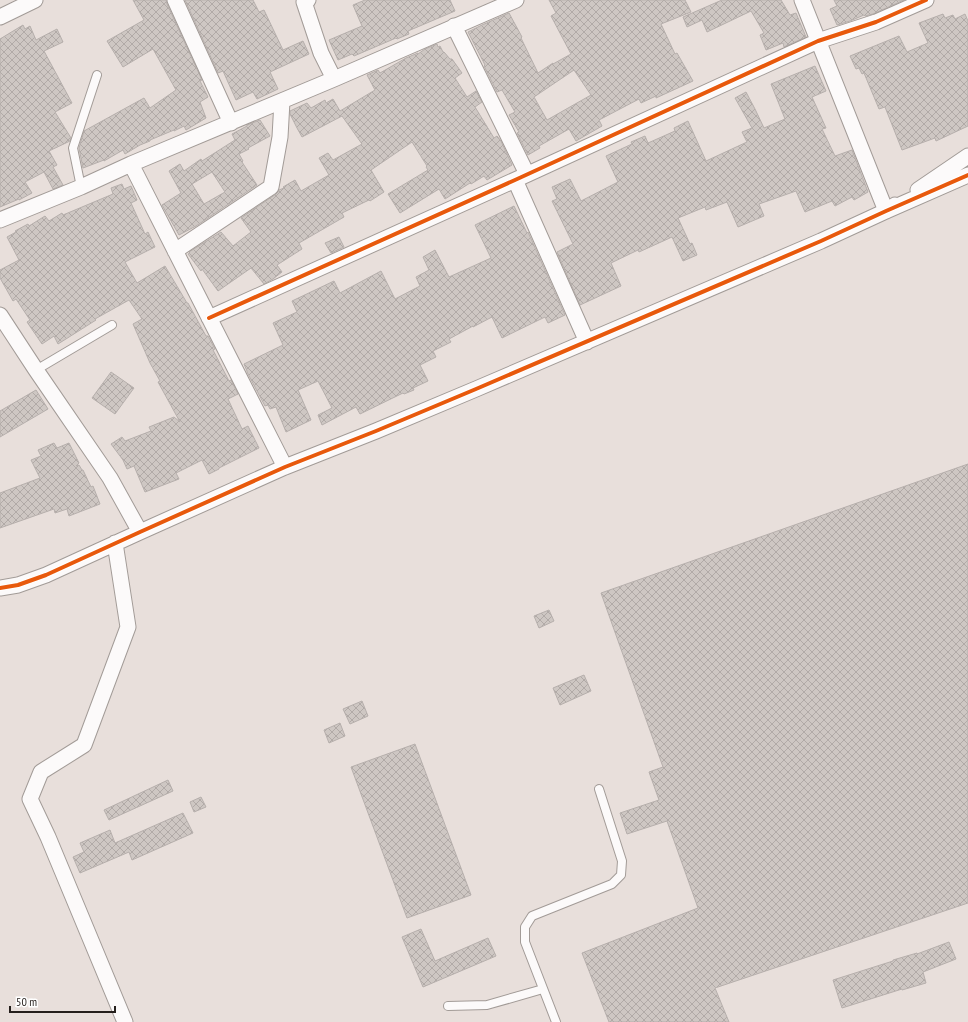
<svg xmlns="http://www.w3.org/2000/svg" width="968" height="1022" font-family="'PT Sans Narrow',sans-serif">
<defs>
<pattern id="building-cross-hatch" width="8" height="8" patternUnits="userSpaceOnUse"><rect width="8" height="8" fill="#cec7c3"/><path d="M0 0l8 8M0 8l8-8" fill="none" stroke="#b1aaa7"/></pattern>
</defs>
<rect width="100%" height="100%" fill="#e8dfdb"/>
<path fill="url(#building-cross-hatch)" stroke="#b6afac" fill-rule="evenodd" d="M 133,0 L 166,0 L 167,4 L 202,80 L 200,81 L 208,97 L 200,102 L 206,118 L 186,130 L 184,126 L 174,131 L 174,130 L 150,140 L 150,141 L 140,145 L 125,154 L 123,150 L 104,161 L 104,160 L 83,168 L 79,148 L 84,131 L 144,98 L 150,108 L 176,90 L 153,49 L 123,67 L 107,41 L 144,20 Z
M 185,0 L 253,0 L 259,12 L 264,10 L 283,50 L 303,41 L 309,54 L 270,72 L 278,89 L 257,99 L 253,92 L 236,100 L 223,71 L 218,73 Z
M 365,0 L 450,0 L 455,11 L 408,31 L 409,34 L 397,39 L 396,38 L 354,56 L 352,54 L 338,60 L 329,40 L 362,26 L 353,5 Z
M 549,0 L 685,0 L 691,12 L 661,24 L 675,54 L 677,53 L 693,81 L 656,98 L 656,96 L 641,103 L 639,99 L 599,120 L 602,126 L 576,141 L 569,129 L 539,146 L 540,148 L 528,155 L 517,133 L 519,132 L 509,115 L 515,112 L 502,90 L 497,92 L 484,66 L 485,65 L 468,32 L 482,25 L 509,13 L 522,37 L 521,38 L 538,73 L 553,63 L 553,64 L 571,54 L 551,16 L 556,13 ZM 574,70 L 591,95 L 547,120 L 534,97 Z
M 722,0 L 781,0 L 790,15 L 796,13 L 806,37 L 784,47 L 783,43 L 766,50 L 760,35 L 764,33 L 751,11 L 707,32 L 702,20 L 687,27 L 683,17 Z
M 834,0 L 904,0 L 873,14 L 865,16 L 864,15 L 850,21 L 837,25 L 830,9 L 837,6 Z
M 943,14 L 945,18 L 953,15 L 955,19 L 965,14 L 968,21 L 968,126 L 936,141 L 935,138 L 902,150 L 885,107 L 879,109 L 864,73 L 862,74 L 859,68 L 856,69 L 850,56 L 899,36 L 907,52 L 928,43 L 919,23 Z
M 23,25 L 25,29 L 30,26 L 36,40 L 57,29 L 63,42 L 44,51 L 72,103 L 55,112 L 71,138 L 70,141 L 49,151 L 57,165 L 53,167 L 63,185 L 53,189 L 44,172 L 25,182 L 32,193 L 19,200 L 19,199 L 0,207 L 0,39 Z
M 437,44 L 438,47 L 440,46 L 443,52 L 444,52 L 450,59 L 452,59 L 462,73 L 455,78 L 467,97 L 476,91 L 482,102 L 475,107 L 494,138 L 497,136 L 501,141 L 512,165 L 487,180 L 484,176 L 471,184 L 470,183 L 445,199 L 439,189 L 400,213 L 388,194 L 428,170 L 426,167 L 427,166 L 412,142 L 371,170 L 384,192 L 370,201 L 369,200 L 342,213 L 344,217 L 299,243 L 302,249 L 277,265 L 282,272 L 273,279 L 264,284 L 251,268 L 218,291 L 202,269 L 201,271 L 188,254 L 190,253 L 189,252 L 221,232 L 233,246 L 251,232 L 241,218 L 276,194 L 279,190 L 284,188 L 283,187 L 295,180 L 301,191 L 329,175 L 319,158 L 328,153 L 333,160 L 362,144 L 342,116 L 302,137 L 297,128 L 290,114 L 290,111 L 307,103 L 311,108 L 325,100 L 326,103 L 333,99 L 340,111 L 375,90 L 367,75 L 378,70 L 380,73 L 406,58 L 418,53 L 418,54 L 425,49 Z
M 815,66 L 826,91 L 812,97 L 826,128 L 822,129 L 835,156 L 852,150 L 868,192 L 854,200 L 852,197 L 835,206 L 832,201 L 805,212 L 796,191 L 759,204 L 764,216 L 738,227 L 727,202 L 706,210 L 705,207 L 678,218 L 690,244 L 692,243 L 697,255 L 683,261 L 672,237 L 639,252 L 638,250 L 611,263 L 621,286 L 580,305 L 557,252 L 573,244 L 552,201 L 557,199 L 552,187 L 570,179 L 581,201 L 618,182 L 606,156 L 632,144 L 631,142 L 645,136 L 648,143 L 675,131 L 674,128 L 688,121 L 706,161 L 747,142 L 742,132 L 752,128 L 735,98 L 746,92 L 755,109 L 764,128 L 785,119 L 771,84 Z
M 260,120 L 270,136 L 248,148 L 249,149 L 239,154 L 243,161 L 242,162 L 257,185 L 196,226 L 179,235 L 162,205 L 181,193 L 169,171 L 180,164 L 184,171 L 201,159 L 202,161 L 235,140 L 232,134 L 247,126 L 247,125 ZM 212,172 L 225,192 L 204,204 L 192,184 Z
M 122,184 L 124,189 L 131,186 L 137,200 L 131,203 L 145,234 L 148,232 L 155,247 L 125,262 L 137,283 L 165,266 L 187,303 L 188,303 L 206,336 L 208,336 L 215,349 L 213,350 L 229,381 L 231,380 L 238,394 L 228,399 L 242,429 L 248,426 L 259,448 L 219,468 L 219,469 L 209,474 L 202,460 L 176,473 L 179,479 L 145,492 L 134,466 L 127,469 L 123,460 L 111,444 L 122,437 L 125,441 L 151,431 L 149,427 L 174,417 L 180,422 L 158,382 L 160,381 L 150,363 L 133,324 L 142,319 L 129,300 L 95,319 L 96,320 L 58,344 L 54,336 L 42,344 L 27,322 L 30,320 L 16,299 L 13,301 L 0,278 L 0,270 L 19,260 L 7,237 L 16,232 L 15,231 L 28,224 L 29,226 L 45,216 L 49,221 L 62,213 L 63,215 L 113,194 L 111,188 Z
M 514,206 L 527,233 L 528,232 L 565,315 L 548,323 L 545,317 L 502,338 L 492,317 L 473,327 L 473,326 L 449,339 L 451,342 L 433,351 L 436,357 L 420,365 L 428,381 L 413,388 L 414,390 L 404,394 L 403,393 L 360,414 L 356,407 L 322,425 L 318,415 L 332,408 L 318,381 L 298,390 L 311,420 L 286,432 L 276,407 L 270,409 L 268,405 L 265,406 L 247,372 L 247,371 L 244,364 L 283,345 L 273,323 L 297,312 L 292,301 L 334,281 L 340,293 L 381,271 L 395,299 L 420,286 L 416,277 L 429,270 L 423,257 L 435,250 L 449,277 L 491,258 L 475,225 Z
M 339,237 L 344,247 L 331,253 L 325,243 Z
M 111,372 L 134,388 L 115,414 L 92,398 Z
M 36,390 L 48,409 L 0,437 L 0,411 Z
M 54,443 L 57,448 L 69,443 L 79,463 L 76,466 L 79,465 L 82,470 L 83,470 L 91,487 L 93,486 L 100,504 L 69,516 L 67,509 L 55,513 L 54,509 L 0,528 L 0,493 L 40,478 L 31,460 L 41,456 L 38,450 Z
M 968,464 L 968,903 L 715,988 L 729,1022 L 609,1022 L 582,953 L 698,908 L 667,821 L 627,834 L 620,813 L 659,800 L 649,772 L 663,767 L 601,593 Z
M 549,610 L 554,621 L 539,628 L 534,616 Z
M 584,675 L 591,691 L 560,705 L 553,688 Z
M 362,701 L 368,716 L 350,724 L 343,709 Z
M 340,723 L 345,736 L 329,743 L 324,730 Z
M 415,744 L 471,895 L 407,918 L 351,767 Z
M 168,780 L 173,791 L 109,820 L 104,810 Z
M 201,797 L 206,807 L 194,812 L 190,802 Z
M 183,813 L 193,833 L 132,860 L 129,852 L 80,873 L 73,857 L 84,852 L 80,843 L 110,830 L 115,843 Z
M 421,929 L 435,961 L 488,938 L 496,956 L 423,987 L 402,937 Z
M 949,942 L 956,959 L 923,972 L 926,983 L 902,990 L 902,989 L 842,1008 L 833,980 L 893,961 L 893,960 L 917,953 L 917,954 Z"/>
<g fill="none" stroke-linecap="round" stroke-linejoin="round">
<g stroke="#a29b97" stroke-width="10">
<path id="service" d="M 81,187 L 73,148 L 97,75
M 36,370 L 112,325
M 448,1006 L 487,1005 L 543,989
M 556,1022 L 525,942 L 525,927 L 532,916 L 612,884 L 621,875 L 622,861 L 599,789"/>
</g>
<g stroke="#a29b97" stroke-width="17">
<path id="minor" d="M 175,0 L 231,123
M 308,0 L 304,2 L 321,53 L 334,79
M 802,0 L 886,211 L 895,205
M 0,17 L 35,0
M 454,26 L 527,174
M 131,164 L 285,467
M 515,180 L 587,342
M 918,190 L 968,156
M 0,220 L 81,187 L 131,164 L 334,79 L 516,0
M 175,251 L 271,187 L 280,137 L 282,101
M 0,315 L 36,370 L 110,478 L 140,532
M 209,318 L 515,180 L 818,41 L 876,22 L 926,0
M 115,543 L 128,627 L 84,745 L 41,772 L 30,799 L 48,837 L 125,1022
M 0,588 L 18,585 L 46,575 L 140,532 L 285,467 L 376,431 L 476,389 L 821,241 L 886,211 L 968,175"/>
</g>
<use href="#service" stroke="#fcfafa" stroke-width="8"/>
<use href="#minor" stroke="#fcfafa" stroke-width="15"/>
<g stroke="#fff" stroke-width="6">
<path id="cycleway" d="M 209,318 L 515,180 L 818,41 L 876,22 L 926,0
M 0,588 L 18,585 L 46,575 L 140,532 L 285,467 L 376,431 L 476,389 L 821,241 L 886,211 L 968,175"/>
</g>
<use href="#cycleway" stroke="#e8590c" stroke-width="4"/>
</g>
<path d="M10 1006v6h105v-6" fill="none" stroke="#251f1c" stroke-width="2"/>
<text x="16" y="1006" font-size="12" fill="#251f1c" stroke="#ffffff" stroke-width="3" paint-order="stroke">50 m</text>
</svg>
